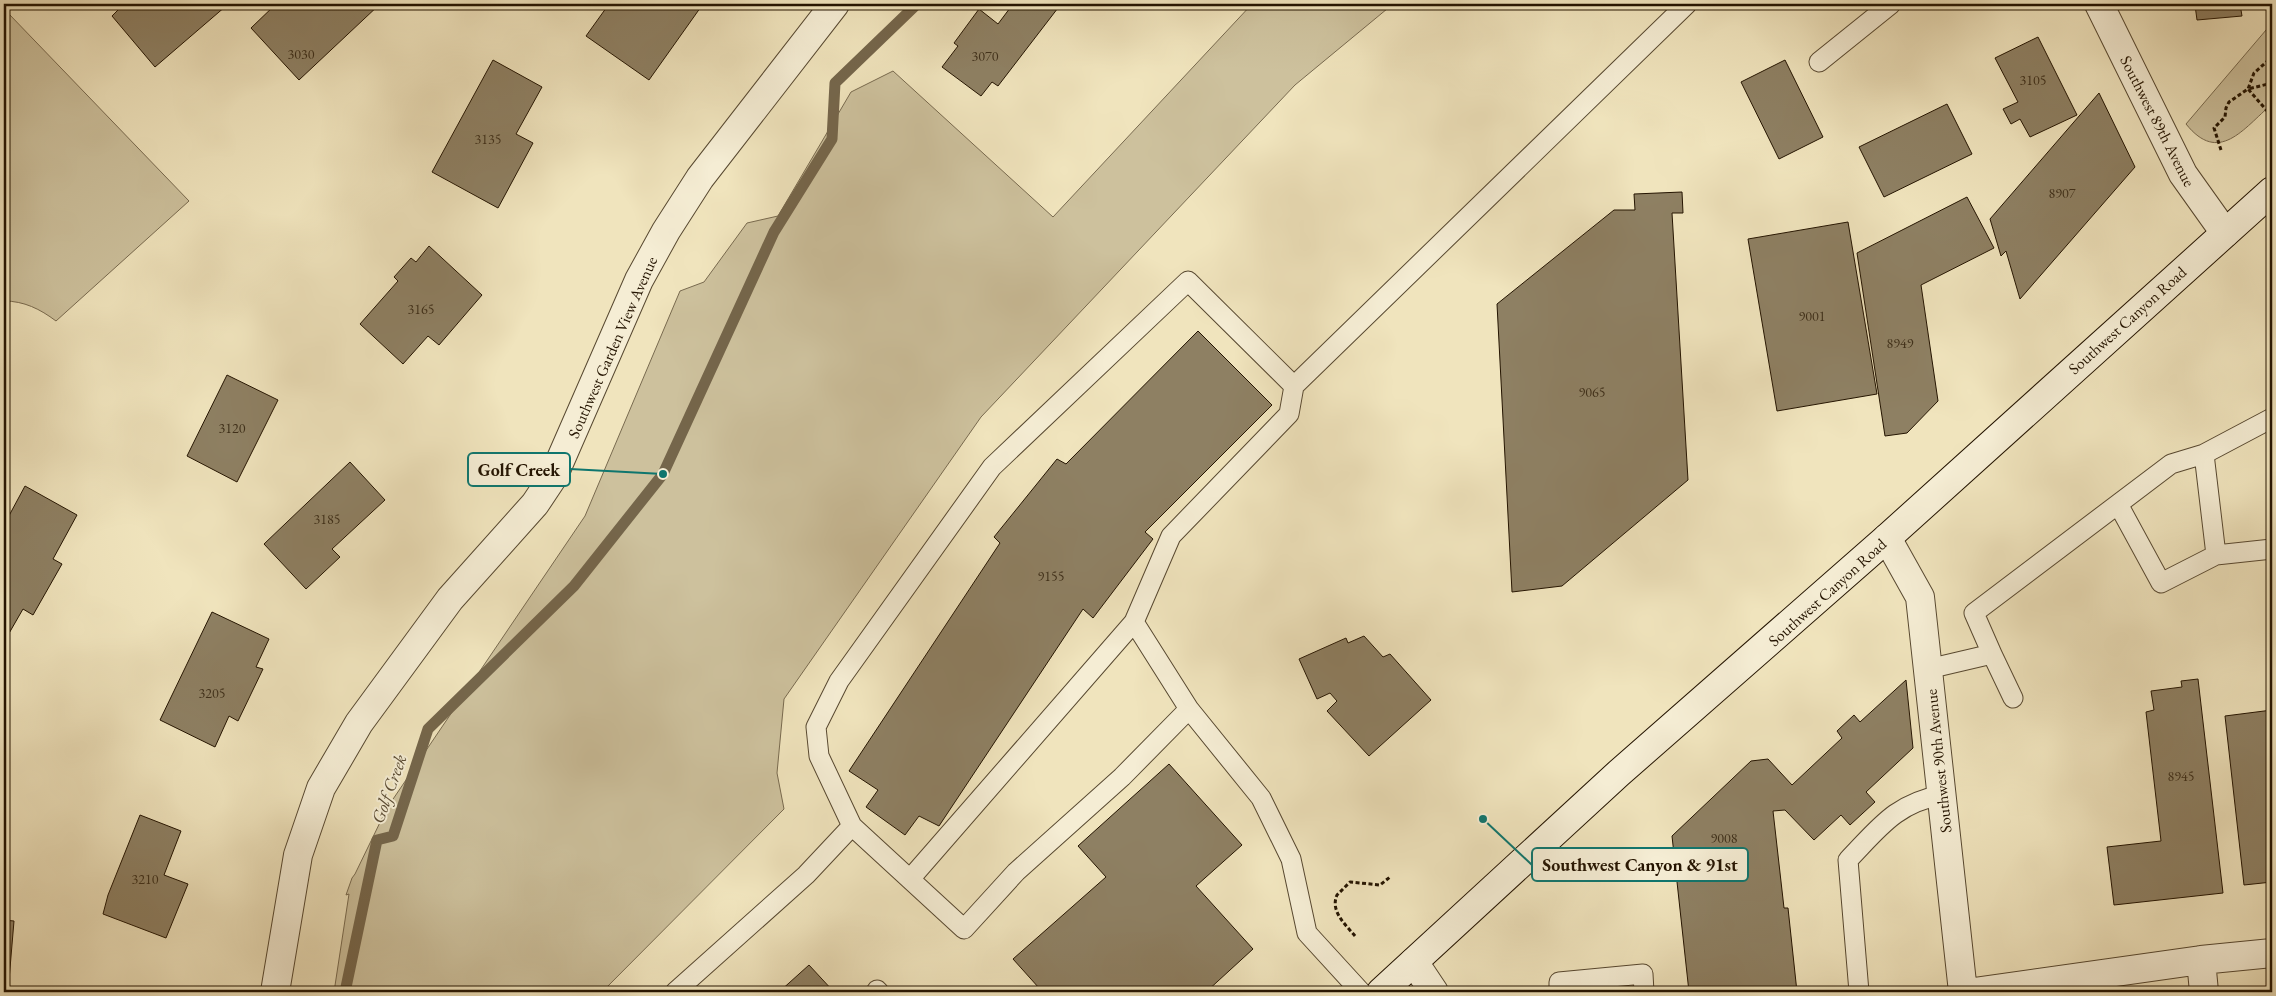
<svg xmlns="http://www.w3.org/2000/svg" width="2276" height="996" font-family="'EB Garamond',serif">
<rect width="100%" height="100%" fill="#f0e4bd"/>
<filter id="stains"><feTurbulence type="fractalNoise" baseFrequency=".004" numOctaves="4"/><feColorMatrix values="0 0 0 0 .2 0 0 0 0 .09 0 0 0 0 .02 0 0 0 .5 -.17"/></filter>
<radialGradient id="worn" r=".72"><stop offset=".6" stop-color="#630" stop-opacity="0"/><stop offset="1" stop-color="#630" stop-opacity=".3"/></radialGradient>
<path fill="#cdc19d" stroke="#786a4f" d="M 1252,4 L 1393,4 L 1295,85 L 981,417 L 784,699 L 777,773 L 784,809 L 602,992 L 334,992 L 349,894 L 346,895 L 352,878 L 355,874 L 387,808 L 585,516 L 680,291 L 704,282 L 747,223 L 778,216 L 851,92 L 893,71 L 1053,217 Z
M 9,14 L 189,201 L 56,321 C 40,309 24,301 4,301 L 4,18 Z
M 2272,23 L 2272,104 C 2243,129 2219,165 2186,124 Z"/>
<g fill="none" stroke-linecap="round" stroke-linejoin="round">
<path stroke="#75664b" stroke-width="11" d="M 345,992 L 377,840 L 393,836 L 428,729 L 574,586 L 663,474 L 774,232 L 832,139 L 835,83 L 917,4"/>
</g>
<path fill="#8e8063" stroke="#241401" d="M 124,4 L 224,4 L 226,6 L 155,67 L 112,16 Z
M 276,4 L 380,4 L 299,80 L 251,28 Z
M 609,4 L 703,4 L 649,80 L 586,36 Z
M 1013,4 L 1061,4 L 998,86 L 992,82 L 981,96 L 942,67 L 958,46 L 954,43 L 979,9 L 998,24 Z
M 2178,4 L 2240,4 L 2242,16 L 2197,20 L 2195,5 L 2179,7 Z
M 2038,37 L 2077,115 L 2030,137 L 2020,119 L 2011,124 L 2003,109 L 2018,102 L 1995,58 Z
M 493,60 L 542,87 L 516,134 L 533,143 L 498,208 L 432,172 Z
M 1785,60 L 1823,137 L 1779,159 L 1741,82 Z
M 2099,93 L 2135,167 L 2020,299 L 2006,251 L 2001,256 L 1990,219 Z
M 1947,104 L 1972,154 L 1884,197 L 1859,147 Z
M 1682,192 L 1683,213 L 1672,213 L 1688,480 L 1562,586 L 1512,592 L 1497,304 L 1614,210 L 1635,210 L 1634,194 Z
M 1967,197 L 1994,248 L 1921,285 L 1938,401 L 1907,433 L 1885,436 L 1857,253 Z
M 1848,222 L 1877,394 L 1777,411 L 1748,239 Z
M 429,246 L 482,295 L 439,345 L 428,336 L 403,364 L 360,324 L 398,281 L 394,277 L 411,258 L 416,262 Z
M 1198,331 L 1272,405 L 1145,532 L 1153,539 L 1093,618 L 1083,609 L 939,826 L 919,816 L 905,835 L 866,807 L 878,790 L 849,771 L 1000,543 L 994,537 L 1057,459 L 1066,464 Z
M 227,375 L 278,400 L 237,482 L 187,456 Z
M 350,462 L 385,500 L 332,549 L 340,557 L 306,589 L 264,544 Z
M 25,486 L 77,515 L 53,559 L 62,564 L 33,615 L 23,609 L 4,642 L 4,525 Z
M 212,612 L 269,639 L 256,667 L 263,669 L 238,721 L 229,716 L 215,747 L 160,720 Z
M 1364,636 L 1383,657 L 1390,654 L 1431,700 L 1369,756 L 1327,711 L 1337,701 L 1330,693 L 1317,699 L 1299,659 L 1346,638 L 1348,643 Z
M 2198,679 L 2223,893 L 2114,905 L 2107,847 L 2161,841 L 2146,712 L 2154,710 L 2151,691 L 2182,687 L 2181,681 Z
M 1906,680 L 1913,748 L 1866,792 L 1875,802 L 1850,825 L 1841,815 L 1814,840 L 1785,810 L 1773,811 L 1784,908 L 1788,908 L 1797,992 L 1689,992 L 1672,836 L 1751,761 L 1768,759 L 1792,785 L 1842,738 L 1837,731 L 1854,715 L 1860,722 Z
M 2272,710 L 2272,882 L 2244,885 L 2225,716 Z
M 1169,764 L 1242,845 L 1196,886 L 1253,949 L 1206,992 L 1034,992 L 1039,988 L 1013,959 L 1106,877 L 1078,846 Z
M 140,815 L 181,831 L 164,875 L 188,884 L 166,938 L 103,914 L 108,895 Z
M 4,920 L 14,921 L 8,992 L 4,992 Z
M 809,965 L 834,992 L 779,992 Z"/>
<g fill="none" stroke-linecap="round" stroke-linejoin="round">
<g stroke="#574830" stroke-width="21">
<path id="service" d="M 1819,62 L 1891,4
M 1294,386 L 1289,414 L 1171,536 L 1134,622 L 1189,709 L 1261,798 L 1291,859 L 1307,933 L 1361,992
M 2272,418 L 2204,454 L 2216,555 L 2272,549
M 2118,504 L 2161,583 L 2216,555
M 1992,654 L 2013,698
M 1928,669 L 1992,654 L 1974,613 L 2171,464 L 2204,454
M 1189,709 L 1122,777 L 1016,872 L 964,929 L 852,826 L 819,756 L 816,727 L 839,681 L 992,467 L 1188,281 L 1294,386 L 1687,4
M 910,879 L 1134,622
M 675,992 L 806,875 L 852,826
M 876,992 L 877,990 L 879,992
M 1559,992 L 1559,982 L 1643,974 L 1644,992
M 1859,992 L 1848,860 C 1879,828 1896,803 1942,795"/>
</g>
<g stroke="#574830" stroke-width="30">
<path id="minor" d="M 2099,4 L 2183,174 L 2225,233
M 1887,538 L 1920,597 L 1963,992
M 2201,960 L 2204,992
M 275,992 L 298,855 L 321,788 L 359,723 L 450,599 L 535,504 L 553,477 L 639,280 L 666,231 L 700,178 L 835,4
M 1974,992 L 2201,960 L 2272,953"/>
</g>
<g stroke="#574830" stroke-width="30">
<path id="tertiary" d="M 1414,962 L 1434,992"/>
</g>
<g stroke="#241401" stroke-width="30">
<path id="secondary" d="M 1381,992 L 1619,773 L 1887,538 L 2272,191"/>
</g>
<path stroke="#241401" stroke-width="3" stroke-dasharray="4 2.5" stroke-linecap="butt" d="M 2268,112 L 2248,89 L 2272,83
M 2221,150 L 2214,128 L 2225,117 L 2226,108 L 2229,102 L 2248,89 L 2254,73 L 2272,57
M 1355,936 C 1345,924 1330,911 1337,895 L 1350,882 L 1380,885 L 1390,877"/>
<use href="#service" stroke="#f5edd4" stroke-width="19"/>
<use href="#minor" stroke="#f5edd4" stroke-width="28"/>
<use href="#tertiary" stroke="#f5edd4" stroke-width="28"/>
<use href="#secondary" stroke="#f5edd4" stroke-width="28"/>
</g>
<g text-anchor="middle" stroke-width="4" stroke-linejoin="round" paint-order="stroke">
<g font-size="14" fill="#3e2f1a">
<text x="301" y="59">3030</text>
<text x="985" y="61">3070</text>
<text x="2033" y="85">3105</text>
<text x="488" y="144">3135</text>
<text x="2062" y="198">8907</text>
<text x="421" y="314">3165</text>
<text x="1812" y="321">9001</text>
<text x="1900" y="348">8949</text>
<text x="1592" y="397">9065</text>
<text x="232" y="433">3120</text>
<text x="327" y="524">3185</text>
<text x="1051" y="581">9155</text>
<text x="212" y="698">3205</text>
<text x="2181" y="781">8945</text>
<text x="1724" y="843">9008</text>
<text x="145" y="884">3210</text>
</g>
<g font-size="16" fill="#241401" stroke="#f5edd4">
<text transform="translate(2158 121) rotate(63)" y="6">Southwest 89th Avenue</text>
<text transform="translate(2127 320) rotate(-42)" y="6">Southwest Canyon Road</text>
<text transform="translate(612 347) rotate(-66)" y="6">Southwest Garden View Avenue</text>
<text transform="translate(1827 592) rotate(-42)" y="6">Southwest Canyon Road</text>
<text transform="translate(1938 761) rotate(-96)" y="6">Southwest 90th Avenue</text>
</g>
<g font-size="18" font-style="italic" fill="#5a4b33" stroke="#f5edd4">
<text transform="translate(389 789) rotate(-70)" y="6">Golf Creek</text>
</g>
</g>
<path fill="none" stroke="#0f766e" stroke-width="2" d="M663 474L570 469M1483 819L1532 865"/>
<g fill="#0f766e" stroke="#f5edd4" stroke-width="2">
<circle cx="663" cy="474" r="5"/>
<circle cx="1483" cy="819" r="5"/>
</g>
<g fill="#f5edd4" stroke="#0f766e" stroke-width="2">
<rect x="468" y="453" width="102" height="33" rx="5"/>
<rect x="1532" y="848" width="216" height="33" rx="5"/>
</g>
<g font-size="18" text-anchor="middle" font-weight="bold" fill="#241401">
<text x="519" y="476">Golf Creek</text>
<text x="1640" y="871">Southwest Canyon &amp; 91st</text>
</g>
<rect width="2276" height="996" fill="none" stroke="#f0e4bd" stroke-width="20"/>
<rect x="5" y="5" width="2266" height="986" fill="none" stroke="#241401" stroke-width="2.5"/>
<rect x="10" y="10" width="2256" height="976" fill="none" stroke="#241401"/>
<rect width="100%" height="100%" filter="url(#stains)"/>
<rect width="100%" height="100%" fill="url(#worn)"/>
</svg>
